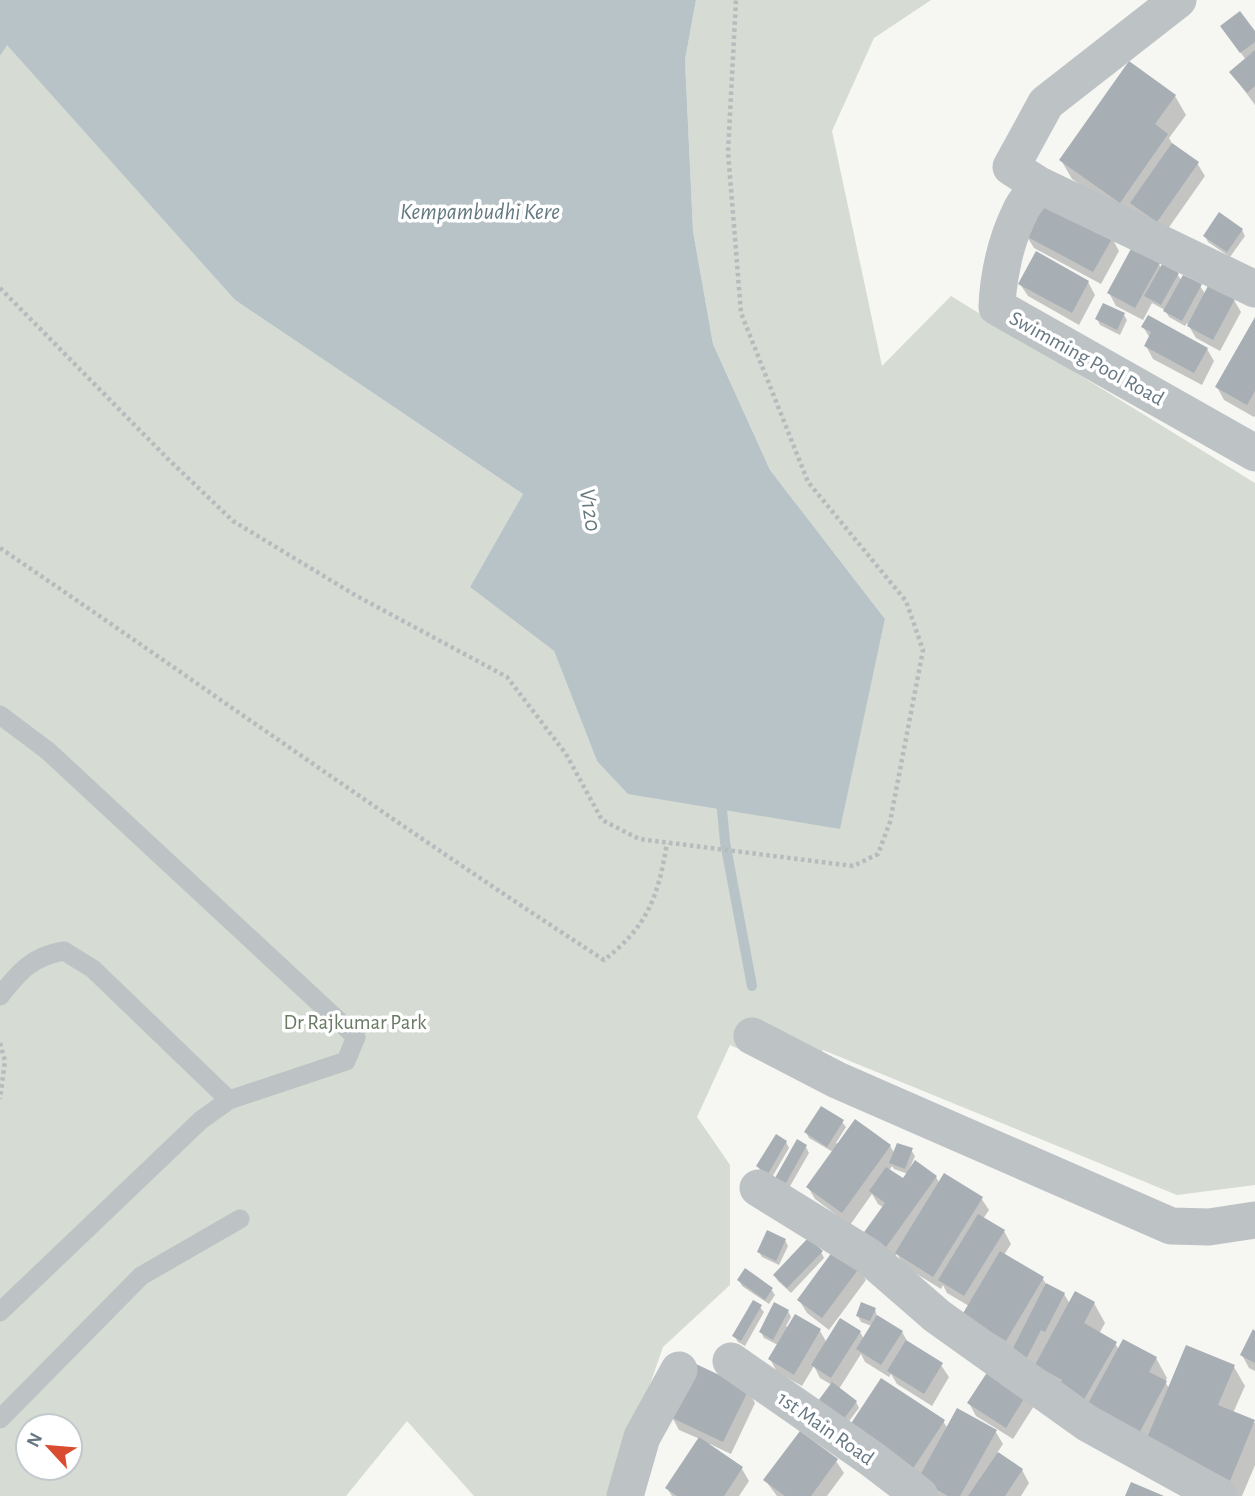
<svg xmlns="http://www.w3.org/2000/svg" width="1255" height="1496" font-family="'Alegreya Sans',sans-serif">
<rect width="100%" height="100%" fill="#f6f6f3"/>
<path fill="#d6dbd3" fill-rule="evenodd" d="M 696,0 L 931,0 L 874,38 L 832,131 L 882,366 L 951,296 L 1255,483 L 1255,1185 L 1177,1195 L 823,1050 L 808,1080 L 730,1045 L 697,1117 L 730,1165 L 730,1285 L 663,1347 L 611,1496 L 474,1496 L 407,1421 L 346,1496 L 0,1496 L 0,56 L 7,44 L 235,300 L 523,494 L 470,587 L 554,651 L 597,761 L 839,829 L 885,619 L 770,470 L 713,344 L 693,231 L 685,60 ZM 28,1426 L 70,1426 L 70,1468 L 28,1468 Z"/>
<path fill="#b7c3c7" d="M 0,0 L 696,0 L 685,60 L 693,231 L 713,344 L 770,470 L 885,619 L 840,829 L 628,794 L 597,761 L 554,651 L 470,587 L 523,494 L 235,300 L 7,45 L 0,56 Z"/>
<path fill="#0003" fill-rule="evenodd" d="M 1226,32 L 1255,33 L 1255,105 L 1231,72 L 1246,60 Z
M 1175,96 L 1186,115 L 1169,138 L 1174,147 L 1197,163 L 1205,176 L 1165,233 L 1131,221 L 1072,179 L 1061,160 Z
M 1242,230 L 1245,236 L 1230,257 L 1208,242 L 1205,236 Z
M 1026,235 L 1112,238 L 1119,251 L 1101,284 L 1034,248 Z
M 1159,264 L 1161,268 L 1177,274 L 1182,281 L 1200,286 L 1206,295 L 1234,300 L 1241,312 L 1220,351 L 1196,338 L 1187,323 L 1185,326 L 1169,317 L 1165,310 L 1152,303 L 1143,320 L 1116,306 L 1109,293 Z
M 1088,282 L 1095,295 L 1079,325 L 1028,296 L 1020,284 Z
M 1124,315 L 1127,320 L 1120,335 L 1100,325 L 1097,319 Z
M 1255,321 L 1255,416 L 1254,417 L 1224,400 L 1217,387 Z
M 1143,327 L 1207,349 L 1214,361 L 1202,385 L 1153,359 L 1146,346 L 1150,338 Z
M 842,1122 L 846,1127 L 836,1143 L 838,1144 L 890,1146 L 895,1154 L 911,1150 L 915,1156 L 909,1170 L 916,1163 L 936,1177 L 940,1184 L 981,1198 L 989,1210 L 983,1219 L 1004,1231 L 1011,1244 L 1004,1255 L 1043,1279 L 1047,1286 L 1064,1294 L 1070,1304 L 1094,1303 L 1105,1323 L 1099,1334 L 1115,1343 L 1119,1350 L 1156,1358 L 1167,1378 L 1165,1382 L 1169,1388 L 1234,1367 L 1245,1386 L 1233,1413 L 1255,1423 L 1255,1465 L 1242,1496 L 1232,1496 L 1157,1464 L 964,1315 L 969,1306 L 947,1293 L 943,1285 L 941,1289 L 904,1266 L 897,1254 L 892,1262 L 871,1247 L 884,1208 L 878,1204 L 872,1194 L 850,1225 L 815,1199 L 808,1187 L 833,1152 L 809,1138 L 806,1132 ZM 892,1166 L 894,1169 L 908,1174 L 903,1181 L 889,1171 Z
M 786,1142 L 789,1148 L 771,1179 L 761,1172 L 758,1166 Z
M 797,1142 L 806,1147 L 809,1153 L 789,1188 L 780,1183 Z
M 785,1240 L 788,1246 L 779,1265 L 762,1257 L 759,1252 Z
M 821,1252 L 824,1258 L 791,1293 L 778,1281 L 775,1276 Z
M 858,1268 L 866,1280 L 829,1330 L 807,1313 L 799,1300 Z
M 739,1280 L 771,1289 L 775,1295 L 769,1304 L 742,1286 Z
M 760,1307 L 764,1312 L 745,1346 L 738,1342 L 734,1336 Z
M 875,1309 L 877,1316 L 902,1332 L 909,1344 L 941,1365 L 949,1377 L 932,1406 L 897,1384 L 891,1374 L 889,1377 L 865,1362 L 861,1354 L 839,1389 L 856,1402 L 859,1408 L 846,1425 L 832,1385 L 820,1378 L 814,1366 L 802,1386 L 777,1372 L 770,1359 L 778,1345 L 764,1338 L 761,1332 L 788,1311 L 791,1317 L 786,1326 L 789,1328 L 796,1316 L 820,1331 L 827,1343 L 860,1332 L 864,1339 L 872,1326 L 861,1322 L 858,1316 Z
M 1255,1333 L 1255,1371 L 1249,1368 L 1242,1355 Z
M 990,1370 L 1034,1406 L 1013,1439 L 976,1416 L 969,1403 Z
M 748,1390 L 755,1403 L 731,1454 L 710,1444 L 709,1446 L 742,1469 L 749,1481 L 739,1496 L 672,1496 L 667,1488 L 700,1439 L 679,1430 L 672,1417 Z
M 943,1421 L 948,1429 L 994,1429 L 1003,1444 L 997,1453 L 1022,1470 L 1029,1483 L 1021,1496 L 935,1496 L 861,1447 Z
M 836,1461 L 844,1473 L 827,1496 L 777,1496 L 765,1480 Z"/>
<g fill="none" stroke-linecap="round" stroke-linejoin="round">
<path stroke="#b7c3c7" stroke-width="10" d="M 721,799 L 725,842 L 752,986"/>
</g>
<path fill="#a7afb4" d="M 1240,11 L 1255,31 L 1255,42 L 1240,53 L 1220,26 Z
M 1255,50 L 1255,86 L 1247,93 L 1229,72 Z
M 1129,61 L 1176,95 L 1155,124 L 1168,134 L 1120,203 L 1059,160 Z
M 1172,143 L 1199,162 L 1157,222 L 1130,203 Z
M 1044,200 L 1113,237 L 1093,272 L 1024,235 Z
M 1219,212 L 1243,229 L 1227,252 L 1203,236 Z
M 1132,247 L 1160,263 L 1135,308 L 1107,293 Z
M 1036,251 L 1089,281 L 1072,313 L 1018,284 Z
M 1162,264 L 1179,273 L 1161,305 L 1144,296 Z
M 1183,275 L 1202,284 L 1182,321 L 1163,311 Z
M 1209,284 L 1235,299 L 1213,340 L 1187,326 Z
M 1103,303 L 1125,313 L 1117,330 L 1095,319 Z
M 1148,315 L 1208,348 L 1194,373 L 1144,346 L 1151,332 L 1141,327 Z
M 1255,317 L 1255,391 L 1247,405 L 1215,387 Z
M 821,1106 L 844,1120 L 827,1147 L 804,1132 Z
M 855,1119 L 891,1145 L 842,1213 L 806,1187 Z
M 776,1134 L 787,1141 L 768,1174 L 756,1166 Z
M 797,1139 L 807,1145 L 786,1183 L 775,1178 Z
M 897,1143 L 913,1148 L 905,1169 L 889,1163 Z
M 915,1160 L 937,1176 L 884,1250 L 862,1235 L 885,1203 L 869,1191 L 886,1167 L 903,1178 Z
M 944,1173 L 983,1197 L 933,1277 L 895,1253 Z
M 978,1214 L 1005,1230 L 964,1296 L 938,1280 Z
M 767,1230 L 786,1239 L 776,1261 L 757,1252 Z
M 808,1238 L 823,1251 L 787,1288 L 773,1275 Z
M 835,1248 L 860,1267 L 822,1318 L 797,1300 Z
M 1000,1251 L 1044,1277 L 1006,1341 L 962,1315 Z
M 745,1268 L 773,1288 L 765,1300 L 737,1280 Z
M 1046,1283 L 1065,1293 L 1045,1332 L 1041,1330 L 1026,1359 L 1011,1352 Z
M 1075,1291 L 1095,1302 L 1084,1323 L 1117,1342 L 1082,1403 L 1057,1389 L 1062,1380 L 1035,1365 Z
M 753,1300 L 762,1305 L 741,1341 L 732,1336 Z
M 774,1302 L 789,1310 L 773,1340 L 759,1332 Z
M 861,1302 L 876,1308 L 870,1321 L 856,1316 Z
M 795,1314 L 821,1329 L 794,1375 L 768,1359 Z
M 877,1315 L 903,1331 L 881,1365 L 856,1349 Z
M 840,1318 L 861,1331 L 831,1378 L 811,1365 Z
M 1253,1329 L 1255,1331 L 1255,1363 L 1240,1355 Z
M 1123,1339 L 1157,1357 L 1149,1372 L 1167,1381 L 1137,1437 L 1085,1409 Z
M 906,1340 L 943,1363 L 924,1394 L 887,1371 Z
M 1186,1345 L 1235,1365 L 1218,1405 L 1255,1420 L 1230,1481 L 1144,1445 Z
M 696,1364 L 749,1389 L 723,1442 L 670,1417 Z
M 990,1368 L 1028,1392 L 1006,1428 L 967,1403 Z
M 881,1378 L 945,1420 L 912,1470 L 848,1428 Z
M 832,1382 L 857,1401 L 843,1420 L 818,1401 Z
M 957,1408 L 997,1430 L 960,1496 L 948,1496 L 918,1479 Z
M 800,1431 L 838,1459 L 811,1496 L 785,1496 L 763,1480 Z
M 699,1437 L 743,1467 L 724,1496 L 677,1496 L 665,1488 Z
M 998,1452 L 1023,1469 L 1005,1496 L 968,1496 Z
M 1131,1482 L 1164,1496 L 1125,1496 Z"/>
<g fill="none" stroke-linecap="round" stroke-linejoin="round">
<path stroke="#b8bbbd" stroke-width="4.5" stroke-dasharray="3.5 3.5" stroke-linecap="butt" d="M 0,288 L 168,459 L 233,521 L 355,595 L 507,677 L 566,754 L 602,820 L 639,839 L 853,866 L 878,854 L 890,822 L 923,650 L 906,601 L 808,482 L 741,313 L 728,152 L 736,0
M 0,548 C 202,685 399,827 604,960 C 648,926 658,897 667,843
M 0,1043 L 5,1061 L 0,1099"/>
<path stroke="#bdc2c5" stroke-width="19" d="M 0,715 L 48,751 L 356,1037 L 346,1061 L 229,1100 L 201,1120 L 0,1312
M 0,996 C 19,972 32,956 64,951 L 93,969 L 229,1100
M 0,1419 L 141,1276 L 240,1219"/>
<path stroke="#bdc2c5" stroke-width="37" d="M 1178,0 L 1046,103 L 1011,167 L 1039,185 L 1255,289
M 1039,185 C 1033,194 1024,202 1020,212 C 1006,240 998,276 997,307 L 1255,453
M 752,1036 L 837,1080 L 1171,1226 L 1209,1227 L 1255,1220
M 758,1188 L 868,1256 L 937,1316 L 1087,1423 L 1219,1496
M 731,1361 L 872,1459 L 920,1496
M 625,1496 L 642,1437 L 679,1370"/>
</g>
<g text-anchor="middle" stroke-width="7" stroke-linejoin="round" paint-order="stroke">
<g font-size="21" fill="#677883" stroke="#fff">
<text transform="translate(1087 358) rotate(29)" y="7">Swimming Pool Road</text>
<text transform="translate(826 1428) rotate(35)" y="7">1st Main Road</text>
</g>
<g font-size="21" fill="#6b7a65" stroke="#fff">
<text x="355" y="1029">Dr Rajkumar Park</text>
</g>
<g font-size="23" font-style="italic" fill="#63797f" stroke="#fff">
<text x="480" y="219">Kempambudhi Kere</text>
<text transform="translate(591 510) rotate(81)" y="8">V120</text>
</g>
</g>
<g transform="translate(49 1447) rotate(296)"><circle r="33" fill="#ffffff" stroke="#c2c9cd" stroke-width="2"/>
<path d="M0-5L12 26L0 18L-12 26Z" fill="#da4c2f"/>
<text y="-10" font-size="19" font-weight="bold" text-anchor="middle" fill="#677883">N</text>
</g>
</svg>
